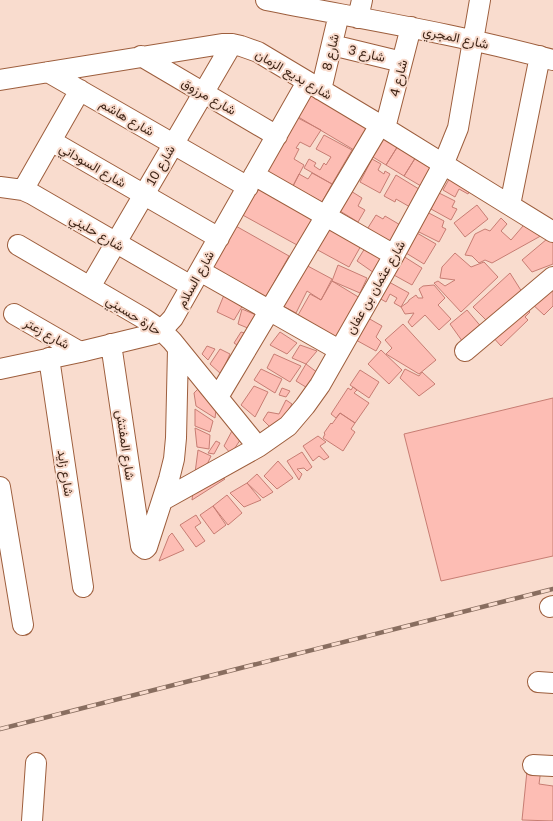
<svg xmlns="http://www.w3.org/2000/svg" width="553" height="821" font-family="'Golos Text',Vazirmatn,sans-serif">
<rect width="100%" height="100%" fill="#f9dcce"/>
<path fill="#fdbdb4" stroke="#c77d73" d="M 311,89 L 369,124 L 354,150 L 295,115 Z
M 298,118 L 321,130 L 310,147 L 300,142 L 296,148 L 299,149 L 294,159 L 304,165 L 293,186 L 263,170 Z
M 383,130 L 401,141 L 386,165 L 368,154 Z
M 324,135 L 352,150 L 332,184 L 304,168 L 309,159 L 316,163 L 314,166 L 320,170 L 324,163 L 326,165 L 331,157 L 316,149 Z
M 401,141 L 419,152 L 404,176 L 386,165 Z
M 419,152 L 440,165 L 426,189 L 404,176 Z
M 372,159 L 381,164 L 378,170 L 384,174 L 385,171 L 390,174 L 380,193 L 360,182 Z
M 312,173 L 332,184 L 322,202 L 293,186 L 299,174 L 308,179 Z
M 452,174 L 473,185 L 468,194 L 459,189 L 455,197 L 443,190 Z
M 396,175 L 427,194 L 417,211 L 396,199 L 395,202 L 384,196 Z
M 255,185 L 313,218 L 297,245 L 239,213 Z
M 346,188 L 362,198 L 358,206 L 365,210 L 358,222 L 335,208 Z
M 439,193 L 455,201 L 452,207 L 457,209 L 451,220 L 431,209 Z
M 477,205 L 488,219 L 465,237 L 454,223 Z
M 427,212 L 444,221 L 442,227 L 446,229 L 439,242 L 417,231 Z
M 376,215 L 383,219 L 385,216 L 402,226 L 390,245 L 366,231 Z
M 501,218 L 507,224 L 501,231 L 511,240 L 529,219 L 546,233 L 492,263 L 485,260 L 479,263 L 472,256 L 465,255 L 475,234 L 485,229 L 490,231 Z
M 234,225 L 289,256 L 263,302 L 207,270 Z
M 326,225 L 362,244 L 349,267 L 314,248 Z
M 417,233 L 436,244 L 424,264 L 406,253 Z
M 553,234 L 553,264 L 532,272 L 522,260 Z
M 365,248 L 389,260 L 377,275 L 357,261 Z
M 455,253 L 471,267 L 484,262 L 498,277 L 461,312 L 434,283 L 438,281 L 445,286 L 455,280 L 440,278 L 442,267 Z
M 403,256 L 422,268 L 412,285 L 392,274 Z
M 304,264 L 332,279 L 321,300 L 307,291 L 296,313 L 281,305 Z
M 338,265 L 367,278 L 360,293 L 332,281 Z
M 510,273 L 522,292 L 489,323 L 473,307 Z
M 553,279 L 553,306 L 544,315 L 530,302 Z
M 332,281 L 360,298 L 337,340 L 297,317 L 310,294 L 321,300 Z
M 389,282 L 409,293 L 401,307 L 394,303 L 397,298 L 390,294 L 386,302 L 379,298 Z
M 434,285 L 445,298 L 438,305 L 451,319 L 439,330 L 425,315 L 412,327 L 408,322 L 414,313 L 405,314 L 401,307 L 408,302 L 409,300 L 416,295 L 418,298 L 423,298 L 419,289 L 423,286 Z
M 224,295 L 243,305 L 234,320 L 217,312 Z
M 242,309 L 263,318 L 255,331 L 238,324 Z
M 467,310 L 483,329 L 465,345 L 450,324 Z
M 528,310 L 530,312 L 525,317 L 528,320 L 501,346 L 491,335 Z
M 368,318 L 382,326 L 376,337 L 381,342 L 376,351 L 356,340 Z
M 403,324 L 436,360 L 419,374 L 386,354 L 392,348 L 385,340 Z
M 241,332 L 252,335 L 243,349 L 234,343 Z
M 280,332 L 297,343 L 287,354 L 270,345 Z
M 300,345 L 317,351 L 306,364 L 292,358 Z
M 207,346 L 215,349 L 208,360 L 202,354 Z
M 220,349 L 230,354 L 221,374 L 210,364 Z
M 381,350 L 402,370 L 389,384 L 368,364 Z
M 274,354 L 301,366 L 290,382 L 267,368 Z
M 306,364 L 318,373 L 309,389 L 296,381 Z
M 261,369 L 282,379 L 275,393 L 254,380 Z
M 405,369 L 419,376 L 422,372 L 435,384 L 419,396 L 400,378 Z
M 360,370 L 379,382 L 369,398 L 350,385 Z
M 254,386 L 268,392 L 255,417 L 241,405 Z
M 200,387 L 217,402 L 215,418 L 196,406 L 194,393 Z
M 353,387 L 357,390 L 354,393 L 369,403 L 355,423 L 340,413 L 336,418 L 331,414 L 348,388 L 351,390 Z
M 282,388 L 290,391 L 286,397 L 279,395 Z
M 553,398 L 553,556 L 441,581 L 404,434 Z
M 286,400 L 292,404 L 275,432 L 263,420 L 268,412 L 279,414 Z
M 195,409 L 213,421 L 210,432 L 195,426 Z
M 340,413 L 355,423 L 351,429 L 355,432 L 343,451 L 323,438 L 325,434 L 324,433 L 331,423 L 332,424 Z
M 234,427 L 244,434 L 231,454 L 224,446 Z
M 195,428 L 210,435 L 209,449 L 197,447 Z
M 318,436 L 326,442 L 320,446 L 329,457 L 324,460 L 319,456 L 313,461 L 303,446 Z
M 216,441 L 220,443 L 214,454 L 208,453 Z
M 198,450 L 211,456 L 204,471 L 195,473 Z
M 302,452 L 312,467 L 307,471 L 304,468 L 297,469 L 302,474 L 299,480 L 287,461 Z
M 278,461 L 293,478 L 277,489 L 264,476 Z
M 257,474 L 273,492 L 263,498 L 247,483 Z
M 215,475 L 225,479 L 192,500 L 194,484 Z
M 247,483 L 261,500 L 244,507 L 230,493 Z
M 227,495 L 242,513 L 228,525 L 213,506 Z
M 213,506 L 226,525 L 214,534 L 200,515 Z
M 196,515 L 201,523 L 195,527 L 205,541 L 196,547 L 180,525 Z
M 172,533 L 184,550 L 159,561 L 169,536 Z
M 528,761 L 542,762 L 539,784 L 553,786 L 553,821 L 522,820 Z"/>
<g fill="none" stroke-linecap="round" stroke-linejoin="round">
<g stroke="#9d5e3d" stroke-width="22">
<path id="minor" d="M 266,0 C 362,19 458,34 553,60
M 358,18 L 362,0
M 332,45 L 402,62
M 141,56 L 277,136
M 48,72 L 248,187
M 0,80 L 222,44 L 232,44 L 241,46 L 258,52 L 385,128 L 553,232
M 321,90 L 339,14
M 385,128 L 411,27
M 51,141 L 219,238
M 254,175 L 394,255
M 0,187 L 23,190 L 32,194 L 191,286
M 23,190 L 80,90
M 510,205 L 540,56
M 18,245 L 143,318 L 161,330 L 172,341 L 258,447
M 200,271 L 339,350
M 90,287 L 232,44
M 14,314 L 80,352
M 111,344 L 141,546 L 145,549 L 147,547 L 169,479 L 174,459 L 176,438 L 178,349
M 465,351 L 553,277
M 49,358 L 83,587
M 0,369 L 80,352 L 154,334 C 162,330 167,325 173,318 L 307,82
M 218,397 L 380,125
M 0,487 L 23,625
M 163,500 L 258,447 L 288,426 L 305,406 L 320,385 L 394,255 L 443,165 L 458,128 L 480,0
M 550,607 L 553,606
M 538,682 L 553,683
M 533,765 L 553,766
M 32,821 L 36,763"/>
</g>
<use href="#minor" stroke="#fff" stroke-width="20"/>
<g stroke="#896e60" stroke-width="4.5">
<path id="rail" d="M 0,729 L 553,589"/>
</g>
<use href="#rail" stroke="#f9dcce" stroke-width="3" stroke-dasharray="9" stroke-linecap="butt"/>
</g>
<g text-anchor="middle" stroke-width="4" stroke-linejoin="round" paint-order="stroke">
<g font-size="13" fill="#402618" stroke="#f9dcce">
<text transform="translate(456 37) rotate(12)" y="5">شارع المجري</text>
<text transform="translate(330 52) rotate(-77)" y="5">شارع 8</text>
<text transform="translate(367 53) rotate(13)" y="5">شارع 3</text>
<text transform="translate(294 74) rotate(30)" y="5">شارع بديع الزمان</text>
<text transform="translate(398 78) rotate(-76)" y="5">شارع 4</text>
<text transform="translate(209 96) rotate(30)" y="5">شارع مرزوق</text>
<text transform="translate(127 117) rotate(30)" y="5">شارع هاشم</text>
<text transform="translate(93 165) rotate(30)" y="5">شارع السوداني</text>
<text transform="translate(160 165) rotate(-60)" y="5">شارع 10</text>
<text transform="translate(97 232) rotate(30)" y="5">شارع حليني</text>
<text transform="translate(195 279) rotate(-61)" y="5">شارع السلام</text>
<text transform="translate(375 287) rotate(-60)" y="5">شارع عثمان بن عفان</text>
<text transform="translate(134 315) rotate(32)" y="5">حارة حسيني</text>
<text transform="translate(47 333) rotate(29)" y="5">شارع زعتر</text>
<text transform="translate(126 445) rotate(82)" y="5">شارع المفتش</text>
<text transform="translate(66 473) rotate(81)" y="5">شارع زايد</text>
</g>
</g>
</svg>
